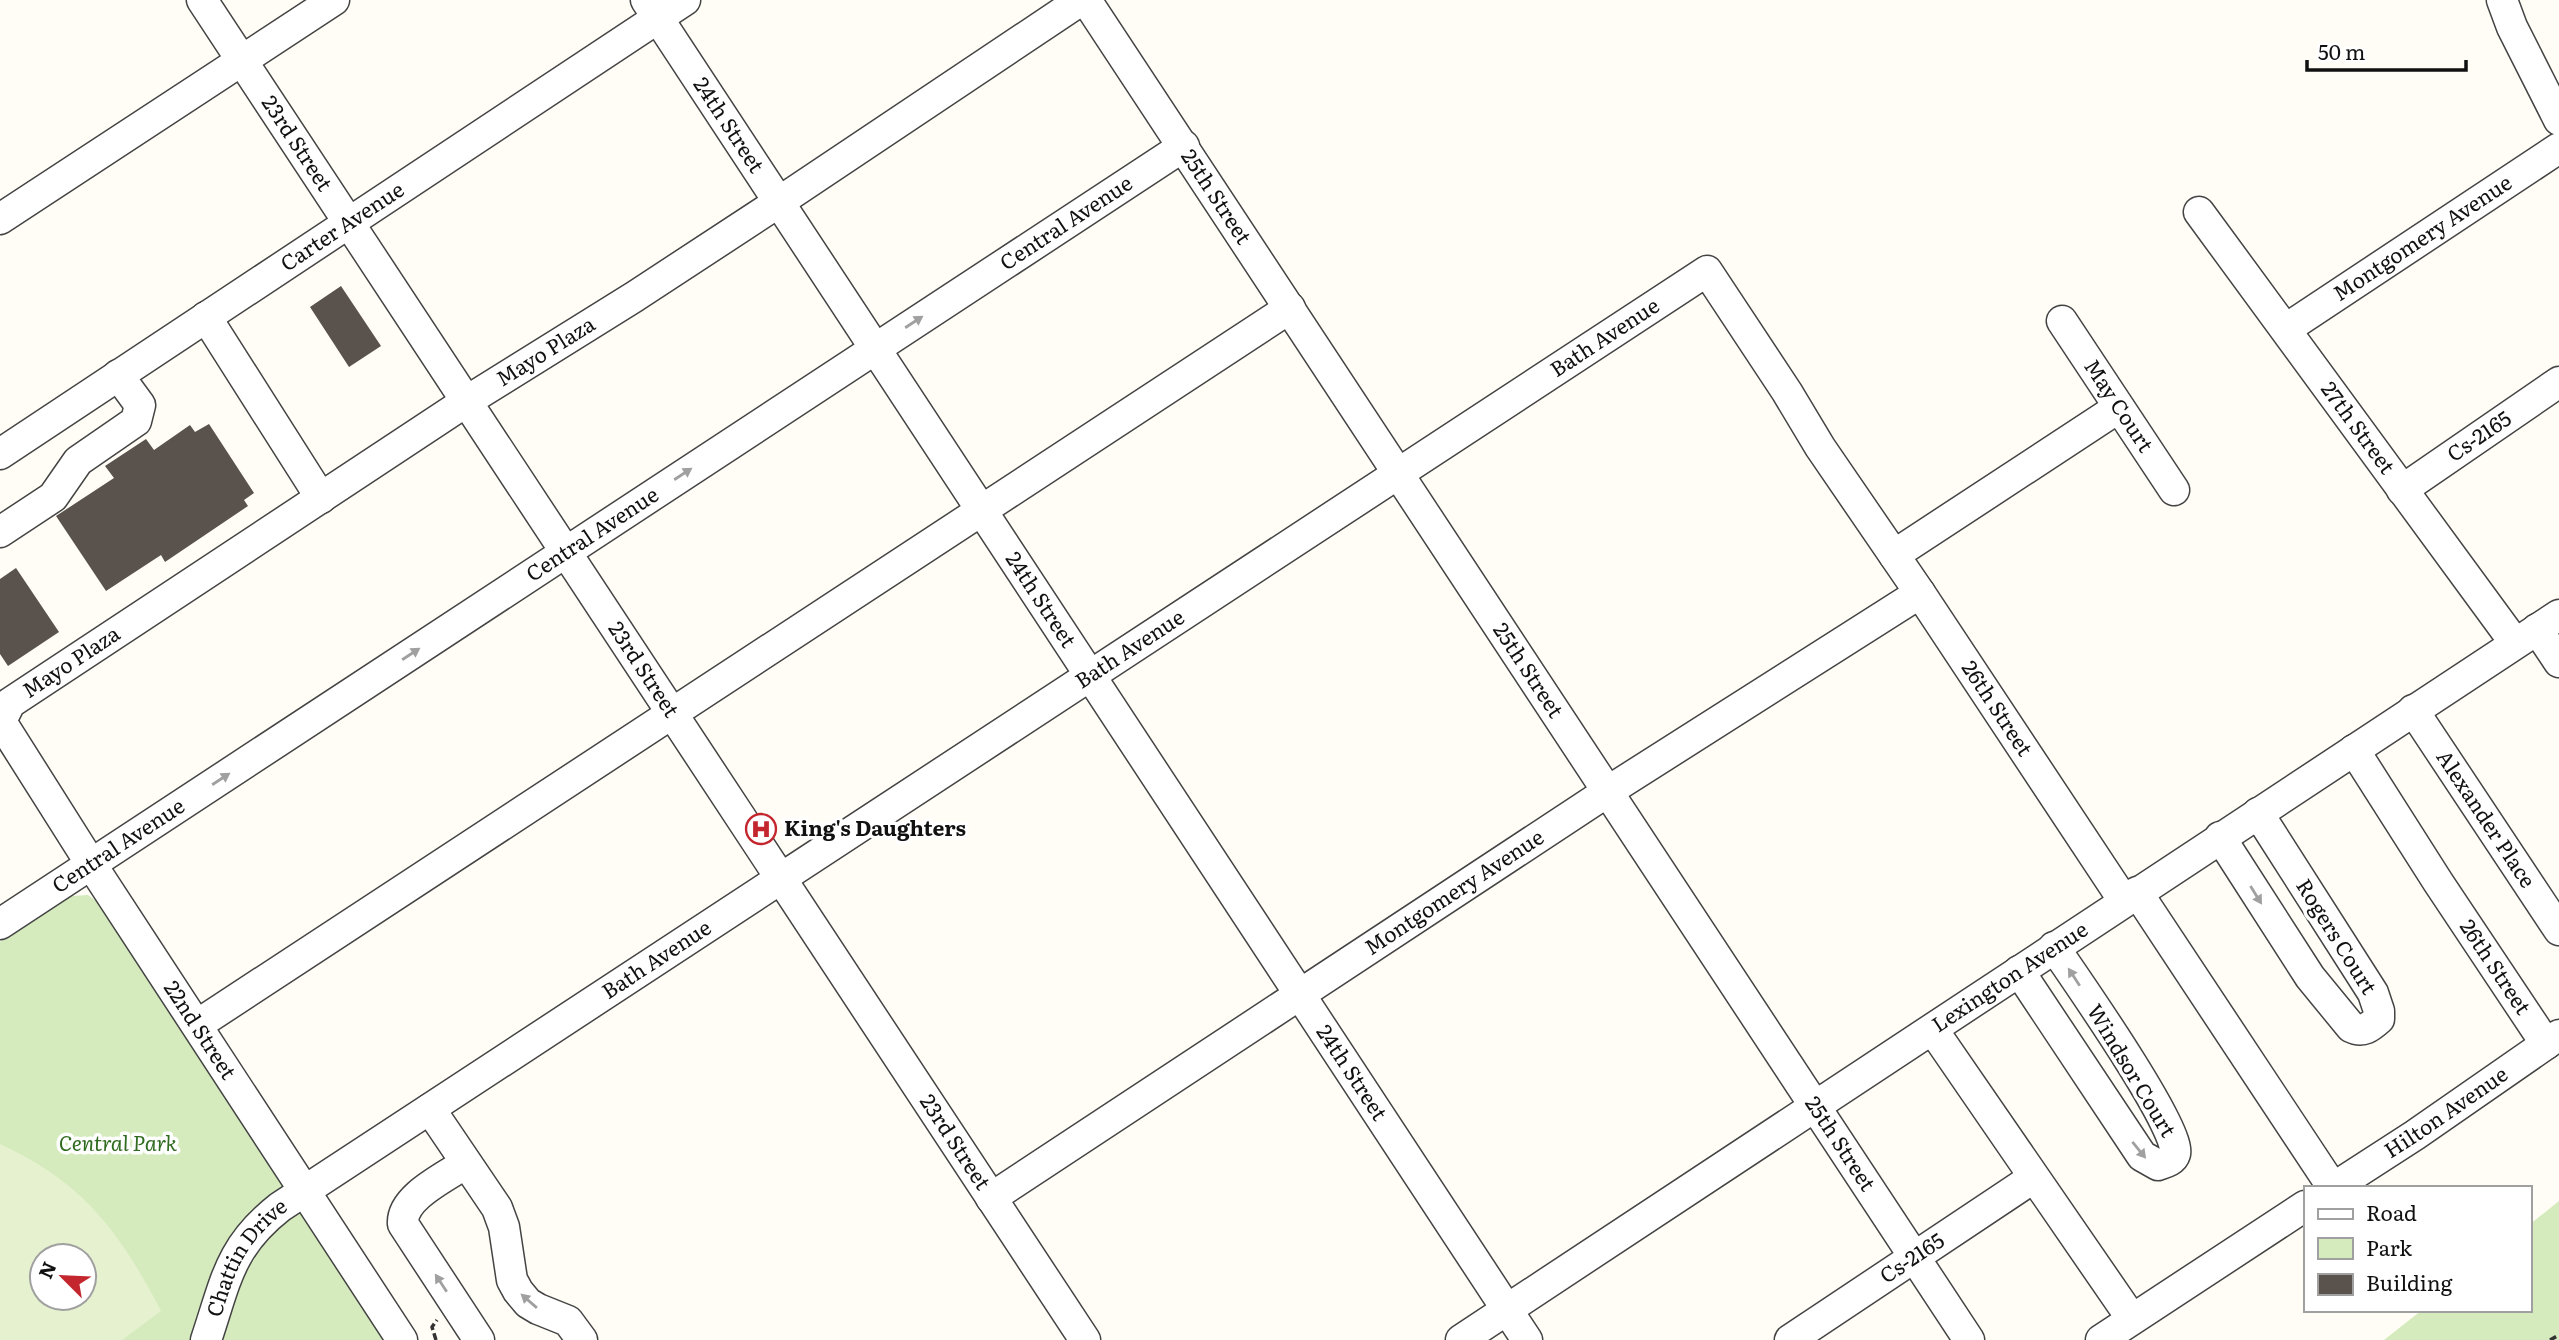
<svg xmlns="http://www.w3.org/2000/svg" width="2559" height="1340" font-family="Literata,serif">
<rect width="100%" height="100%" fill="#fffdf5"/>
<path fill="#d5ebbd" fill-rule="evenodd" d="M 88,895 L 98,902 L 386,1340 L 0,1340 L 0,942 L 65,899 L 71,896 ZM 42,1256 L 84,1256 L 84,1298 L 42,1298 Z
M 2559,1201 L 2559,1340 L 2384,1340 L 2422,1310 L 2529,1310 L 2529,1225 Z"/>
<path fill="#e6f2cf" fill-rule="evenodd" d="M 0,1144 C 83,1182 120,1232 161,1311 L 122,1340 L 0,1340 ZM 42,1256 L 84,1256 L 84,1298 L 42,1298 Z"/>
<path fill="#5a524d" d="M 341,286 L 381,346 L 349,367 L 310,307 Z
M 209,424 L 254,493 L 244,500 L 248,506 L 165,562 L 161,555 L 106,591 L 56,516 L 114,478 L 105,466 L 146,439 L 154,450 L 190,425 L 195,432 Z
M 16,568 L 59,632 L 8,666 L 0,654 L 0,579 Z"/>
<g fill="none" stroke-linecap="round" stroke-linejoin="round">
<g stroke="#444" stroke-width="33">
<g id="minor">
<path id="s1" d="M 202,0 L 1085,1340"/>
<path id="s2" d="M 646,0 L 1527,1340"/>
<path id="s3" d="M 1086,0 L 1969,1340"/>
<path d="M 2502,0 L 2512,27 L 2559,120"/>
<path id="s4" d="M 2199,212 L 2515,643"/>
<path d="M 0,219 L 334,0"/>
<path d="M 206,317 L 321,498"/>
<path id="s5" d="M 2062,321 L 2174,490"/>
<path id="s6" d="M 2286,329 L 2559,148"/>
<path id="s7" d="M 0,454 L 685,0"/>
<path id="s8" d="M 2402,490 L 2559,382"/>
<path d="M 0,532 L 53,497 L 78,461 L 136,421 L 140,405 L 118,375"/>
<path d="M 1894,555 L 2118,408"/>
<path d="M 2537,629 L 2559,662"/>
<path id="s9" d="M 2413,710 L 2559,930"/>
<path id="s10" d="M 0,720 L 91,864 L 402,1340"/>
<path id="s11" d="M 0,723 L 10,703 L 467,401 L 634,297 L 779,202 L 1081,0"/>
<path id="s12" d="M 2354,750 L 2438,882 L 2546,1044"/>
<path d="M 2220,837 L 2310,977 L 2351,1027 C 2363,1033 2370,1027 2379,1019 L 2379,1011 L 2373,993 L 2258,813"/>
<path d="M 2137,892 L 2333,1188"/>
<path id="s13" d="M 0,924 L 1184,146"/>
<path d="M 2019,971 L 2142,1156 L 2158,1165 C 2164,1163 2173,1161 2175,1154 C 2182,1130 2073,975 2054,947"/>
<path d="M 197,1025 L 1290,308"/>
<path d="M 1933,1030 L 2132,1319"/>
<path d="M 430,1109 L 497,1208 L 504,1227 L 512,1280 L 518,1291 L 528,1303 L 538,1309 L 568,1321 L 582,1340"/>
<path d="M 466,1163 C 446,1177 401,1197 403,1224 L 479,1340"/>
<path id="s14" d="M 2333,1188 L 2415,1135 L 2559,1035"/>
<path id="s15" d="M 991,1198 L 1607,792 L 1920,593"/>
<path id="s16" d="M 206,1340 C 226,1281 229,1247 280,1207 L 1707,271 L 1787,392 L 1820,447 L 1920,593 L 2124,901"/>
<path id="s17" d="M 1461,1340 L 2559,615"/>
<path id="s18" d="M 1790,1340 L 2033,1178"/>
<path d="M 2101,1340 L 2305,1206"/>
</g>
</g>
<path stroke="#333" stroke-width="3.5" stroke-dasharray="7 3.5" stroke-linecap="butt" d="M 436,1340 L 432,1327 L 437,1320
M 2550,1340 L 2559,1335"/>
<use href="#minor" stroke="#fff" stroke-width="30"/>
</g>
<defs><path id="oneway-solid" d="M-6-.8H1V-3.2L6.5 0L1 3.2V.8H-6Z" transform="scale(1.75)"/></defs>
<g fill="#a0a0a0">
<use href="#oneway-solid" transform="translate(914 322) rotate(-33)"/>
<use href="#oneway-solid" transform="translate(683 474) rotate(-33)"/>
<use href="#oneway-solid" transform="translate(411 654) rotate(-33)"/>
<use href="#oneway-solid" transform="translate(221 779) rotate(-33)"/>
<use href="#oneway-solid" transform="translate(2256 895) rotate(58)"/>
<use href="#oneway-solid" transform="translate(2074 977) rotate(-123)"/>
<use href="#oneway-solid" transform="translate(2139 1150) rotate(51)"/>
<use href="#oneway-solid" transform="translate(441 1283) rotate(-123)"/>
<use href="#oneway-solid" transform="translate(529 1301) rotate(-139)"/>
</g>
<defs>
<g id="hospital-ring" transform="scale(1.575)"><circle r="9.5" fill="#fff" stroke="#c4262e" stroke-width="1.5"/><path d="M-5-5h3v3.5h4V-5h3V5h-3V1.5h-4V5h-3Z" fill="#c4262e"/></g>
</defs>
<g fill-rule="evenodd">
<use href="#hospital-ring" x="761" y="829"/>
</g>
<g text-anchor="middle" stroke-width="7" stroke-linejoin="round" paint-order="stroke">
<g font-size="21" fill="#111" stroke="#fff">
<text dy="7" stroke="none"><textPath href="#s2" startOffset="150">24th Street</textPath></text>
<text dy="7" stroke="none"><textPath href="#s1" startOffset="172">23rd Street</textPath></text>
<text dy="7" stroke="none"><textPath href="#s3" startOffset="236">25th Street</textPath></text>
<text dy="7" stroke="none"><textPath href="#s13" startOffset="1276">Central Avenue</textPath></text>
<text dy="7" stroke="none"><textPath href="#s7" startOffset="411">Carter Avenue</textPath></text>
<text dy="7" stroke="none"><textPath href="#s6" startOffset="164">Montgomery Avenue</textPath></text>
<text dy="7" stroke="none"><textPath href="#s16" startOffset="1740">Bath Avenue</textPath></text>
<text dy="7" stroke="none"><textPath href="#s11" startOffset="663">Mayo Plaza</textPath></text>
<text dy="7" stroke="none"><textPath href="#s5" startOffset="102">May Court</textPath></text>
<text dy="7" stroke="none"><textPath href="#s4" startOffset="268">27th Street</textPath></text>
<text dy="7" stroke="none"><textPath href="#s8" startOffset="94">Cs-2165</textPath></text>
<text dy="7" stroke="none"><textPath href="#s13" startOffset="709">Central Avenue</textPath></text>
<text dy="7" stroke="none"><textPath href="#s2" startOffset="718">24th Street</textPath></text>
<text dy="7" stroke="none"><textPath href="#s16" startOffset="1172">Bath Avenue</textPath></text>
<text dy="7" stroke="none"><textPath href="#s11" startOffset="96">Mayo Plaza</textPath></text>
<text dy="7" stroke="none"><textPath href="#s1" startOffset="802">23rd Street</textPath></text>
<text dy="7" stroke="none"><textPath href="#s3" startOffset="803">25th Street</textPath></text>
<text dy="7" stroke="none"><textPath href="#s16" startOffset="2387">26th Street</textPath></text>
<text dy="7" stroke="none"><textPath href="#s9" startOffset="131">Alexander Place</textPath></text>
<text dy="7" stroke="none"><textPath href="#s13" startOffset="142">Central Avenue</textPath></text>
<text dy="7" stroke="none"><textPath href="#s15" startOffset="555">Montgomery Avenue</textPath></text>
<text transform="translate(2336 937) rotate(58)" y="7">Rogers Court</text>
<text dy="7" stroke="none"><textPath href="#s16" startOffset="606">Bath Avenue</textPath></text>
<text dy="7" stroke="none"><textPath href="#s12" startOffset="259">26th Street</textPath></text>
<text dy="7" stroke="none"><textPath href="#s17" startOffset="658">Lexington Avenue</textPath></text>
<text dy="7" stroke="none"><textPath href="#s10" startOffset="369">22nd Street</textPath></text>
<text transform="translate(2131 1071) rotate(59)" y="7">Windsor Court</text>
<text dy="7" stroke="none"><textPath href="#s2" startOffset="1284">24th Street</textPath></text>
<text dy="7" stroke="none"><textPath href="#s14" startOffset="136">Hilton Avenue</textPath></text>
<text dy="7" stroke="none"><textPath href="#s1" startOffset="1368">23rd Street</textPath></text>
<text dy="7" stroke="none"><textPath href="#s3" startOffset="1370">25th Street</textPath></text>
<text dy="7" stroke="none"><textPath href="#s18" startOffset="147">Cs-2165</textPath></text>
<text dy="7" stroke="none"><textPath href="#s16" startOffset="93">Chattin Drive</textPath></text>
</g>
<g font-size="21" font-weight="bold" fill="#111" stroke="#fff" text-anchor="start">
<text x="784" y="836">King's Daughters</text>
</g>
<g font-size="21" font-style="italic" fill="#2f6b1f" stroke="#fff">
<text x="118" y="1151">Central Park</text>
</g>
</g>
<rect x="2304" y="1186" width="228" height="126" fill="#ffffff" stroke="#a0a0a0" stroke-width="2"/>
<rect x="2318" y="1209" width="35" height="10" fill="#ffffff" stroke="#a0a0a0" stroke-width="2"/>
<text x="2366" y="1221" font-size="21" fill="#111111">Road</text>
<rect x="2318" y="1238" width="35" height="21" fill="#d5ebbd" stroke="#a0a0a0" stroke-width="2"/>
<text x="2366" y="1256" font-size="21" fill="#111111">Park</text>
<rect x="2318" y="1274" width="35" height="21" fill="#5a524d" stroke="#a0a0a0" stroke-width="2"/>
<text x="2366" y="1291" font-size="21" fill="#111111">Building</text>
<g transform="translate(63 1277) rotate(294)"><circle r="33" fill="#ffffff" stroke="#a0a0a0" stroke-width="2"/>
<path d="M0-5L12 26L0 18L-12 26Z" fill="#c4262e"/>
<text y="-10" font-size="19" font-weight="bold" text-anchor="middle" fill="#111111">N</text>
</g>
<path d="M2307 60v10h159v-10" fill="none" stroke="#111111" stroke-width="3.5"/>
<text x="2318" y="60" font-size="21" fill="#111111" stroke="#ffffff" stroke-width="5" paint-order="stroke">50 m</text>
</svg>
